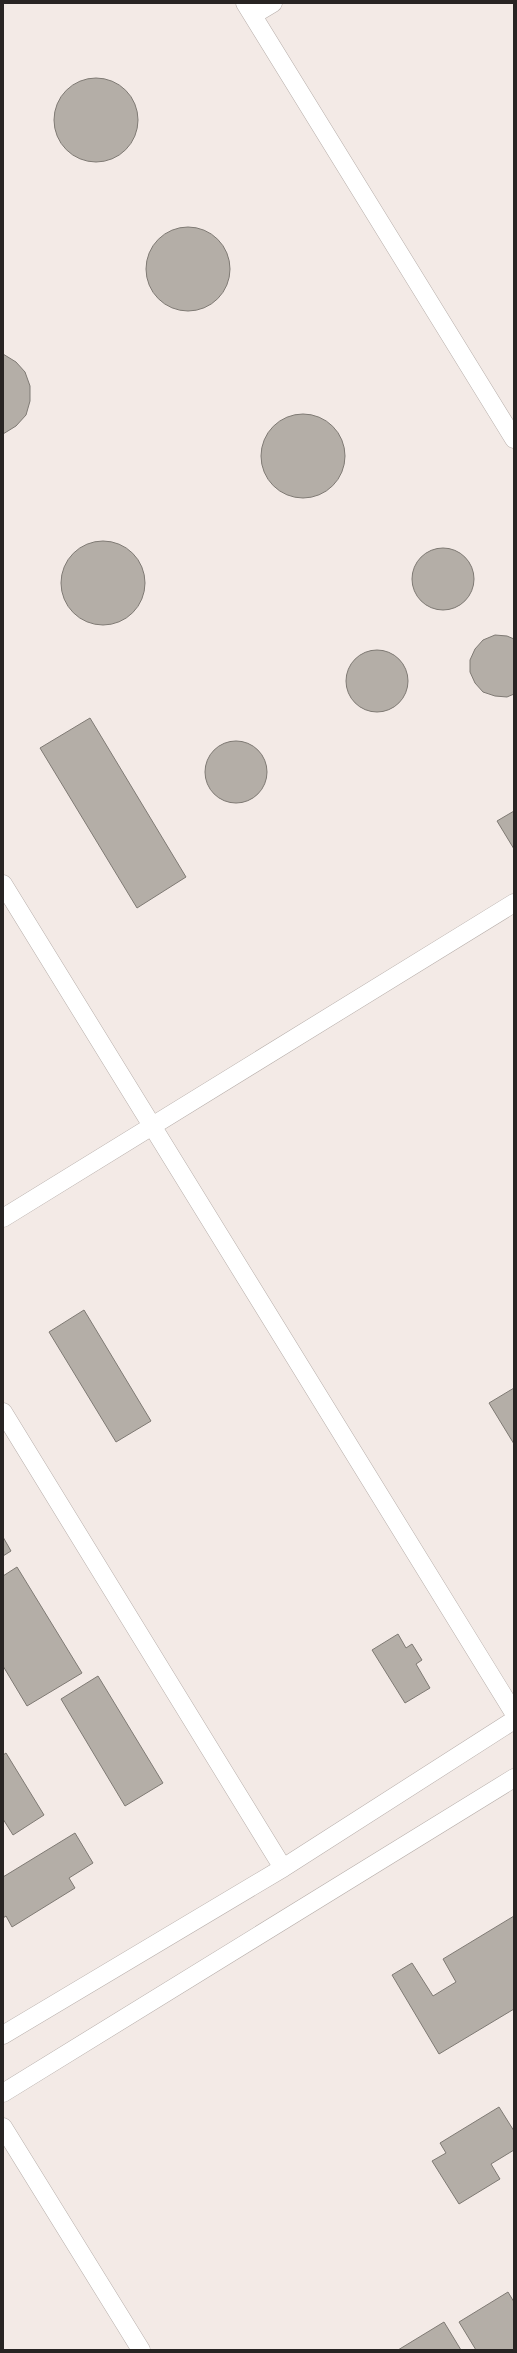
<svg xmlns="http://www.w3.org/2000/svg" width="517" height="2353" font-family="Raleway,sans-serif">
<rect width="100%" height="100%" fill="#f3eae6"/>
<path fill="#b4aea7" stroke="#7f7a74" d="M54 120a42 42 0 1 1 84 0a42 42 0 1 1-84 0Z
M146 269a42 42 0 1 1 84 0a42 42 0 1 1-84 0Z
M 3,354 L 16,362 L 25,372 L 30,386 L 30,401 L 26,415 L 16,426 L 3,434 Z
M261 456a42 42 0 1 1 84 0a42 42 0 1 1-84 0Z
M61 583a42 42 0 1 1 84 0a42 42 0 1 1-84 0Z
M412 579a31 31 0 1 1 62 0a31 31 0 1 1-62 0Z
M 495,635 L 507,636 L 514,639 L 514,694 L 507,697 L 495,696 L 483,692 L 475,683 L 470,672 L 470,660 L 475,649 L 483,640 Z
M346 681a31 31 0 1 1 62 0a31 31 0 1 1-62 0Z
M 90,718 L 186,877 L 137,908 L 40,748 Z
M205 772a31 31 0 1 1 62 0a31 31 0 1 1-62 0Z
M 514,811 L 514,849 L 497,821 Z
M 84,1310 L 151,1421 L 116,1442 L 49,1332 Z
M 514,1388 L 514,1444 L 489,1403 Z
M 3,1537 L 11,1551 L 3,1556 Z
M 17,1567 L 82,1673 L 27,1706 L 3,1666 L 3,1576 Z
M 398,1634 L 406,1648 L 412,1644 L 422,1660 L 416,1664 L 430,1688 L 405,1703 L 372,1650 Z
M 98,1676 L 163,1783 L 125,1806 L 61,1699 Z
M 6,1753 L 44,1815 L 13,1835 L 3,1819 L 3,1755 Z
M 75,1833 L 93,1863 L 69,1878 L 75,1888 L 12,1927 L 6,1916 L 3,1918 L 3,1877 Z
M 514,1916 L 514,2009 L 439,2054 L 392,1975 L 412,1963 L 433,1996 L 456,1982 L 443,1959 Z
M 499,2107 L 514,2131 L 514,2150 L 491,2164 L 500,2179 L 459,2204 L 432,2161 L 446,2153 L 440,2143 Z
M 508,2292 L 514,2302 L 514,2350 L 476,2350 L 459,2322 Z
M 444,2322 L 461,2350 L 398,2350 Z"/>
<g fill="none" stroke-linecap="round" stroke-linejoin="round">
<g stroke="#b8afab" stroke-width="19">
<path id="service" d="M 245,3 L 514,439
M 253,15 L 273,3
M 3,884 L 514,1713
M 3,1218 L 514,903
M 3,1412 L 283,1868
M 3,2035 L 283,1868 L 514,1720
M 3,2093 L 514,1778
M 3,2127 L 141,2350"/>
</g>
<use href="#service" stroke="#fff" stroke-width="18"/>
</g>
<rect width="517" height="2353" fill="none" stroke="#282423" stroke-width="8"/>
</svg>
